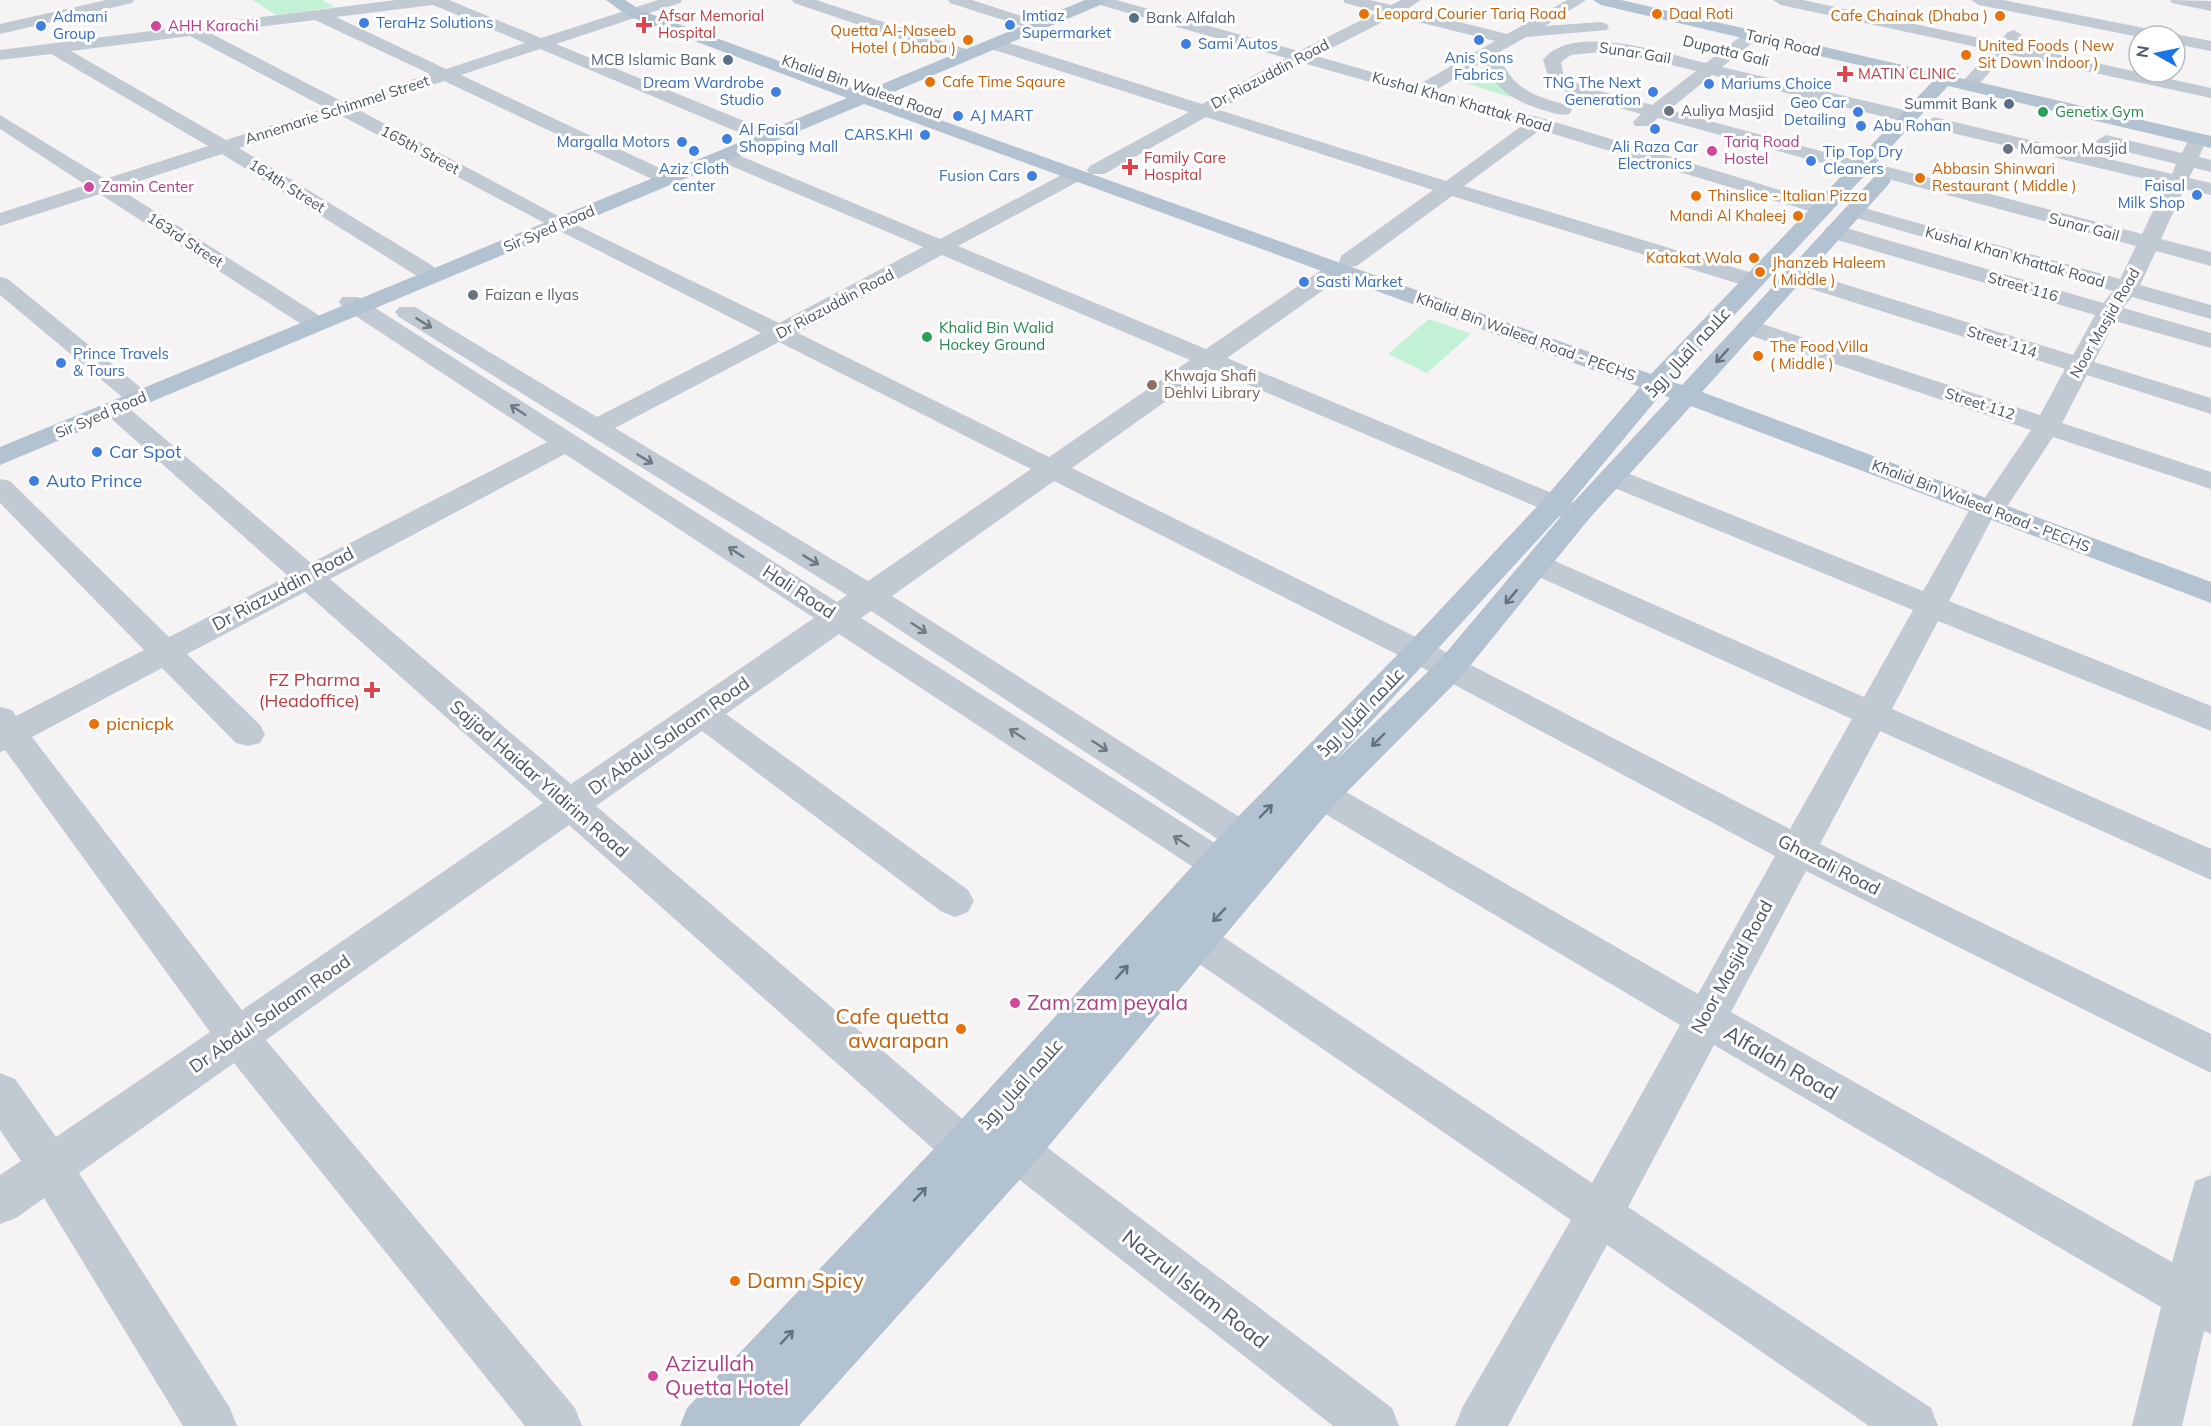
<svg xmlns="http://www.w3.org/2000/svg" width="2211" height="1426" font-family="Mulish,Cairo,sans-serif">
<rect width="100%" height="100%" fill="#f5f3f3"/>
<path fill="#c3f1d5" d="M 253,0 L 323,0 L 334,7 L 276,15 Z
M 1488,65 L 1522,98 L 1506,96 L 1459,81 Z
M 1429,319 L 1471,334 L 1427,373 L 1388,354 Z"/>
<g fill="none" stroke-linecap="round" stroke-linejoin="round">
<path fill="#c1cad2" fill-rule="evenodd" d="M 106,0 L 134,0 L 132,3 L 0,34 L 0,24 Z
M 396,0 L 449,0 L 541,38 L 658,0 L 682,0 L 680,3 L 556,44 L 766,130 L 768,134 L 766,138 L 752,138 L 540,49 L 461,75 L 666,171 L 669,175 L 666,179 L 652,179 L 444,81 L 357,109 L 562,218 L 779,323 L 923,247 L 717,160 L 714,156 L 717,152 L 731,152 L 940,239 L 1067,172 L 1081,172 L 1084,176 L 1081,180 L 958,246 L 1206,349 L 1330,264 L 1339,263 L 1341,256 L 1433,190 L 1206,117 L 1104,174 L 1090,174 L 1087,170 L 1090,166 L 1189,112 L 988,48 L 986,44 L 988,40 L 1000,40 L 1202,104 L 1286,58 L 1093,3 L 1091,0 L 1116,0 L 1299,51 L 1378,12 L 1345,3 L 1343,0 L 1370,0 L 1391,5 L 1401,0 L 1421,0 L 1407,9 L 1507,34 L 1567,0 L 1586,0 L 1545,26 L 1601,22 L 1607,24 L 1609,27 L 1607,30 L 1526,37 L 1498,53 C 1513,91 1533,95 1569,106 L 1572,110 L 1569,114 C 1561,116 1554,113 1546,111 C 1517,102 1494,91 1484,61 L 1436,90 L 1545,119 L 1830,205 L 1833,209 L 1830,213 L 1816,213 L 1540,130 L 1464,186 L 1762,276 L 1765,281 L 1762,286 L 1746,286 L 1452,196 L 1357,266 L 1348,267 L 1346,274 L 1227,358 L 1588,508 L 1592,514 L 1588,520 L 1578,523 L 1568,520 L 1211,369 L 1072,468 L 1430,644 L 1790,829 L 1852,719 L 1528,572 L 1523,565 L 1528,558 L 1538,555 L 1548,558 L 1864,697 L 1913,610 L 1602,483 L 1598,477 L 1602,471 L 1612,469 L 1622,471 L 1923,591 L 1974,502 L 1984,499 L 2031,430 L 1740,332 L 1736,327 L 1740,322 L 1756,322 L 2040,415 L 2065,369 L 1786,281 L 1783,276 L 1786,271 L 1802,271 L 2073,355 L 2095,315 L 1827,237 L 1824,232 L 1827,227 L 1843,227 L 2103,303 L 2113,291 L 1846,215 L 1843,211 L 1846,207 L 1853,205 L 2120,279 L 2136,246 L 1881,177 L 1878,173 L 1881,169 L 1888,167 L 2142,234 L 2166,184 L 1927,127 L 1925,123 L 1934,117 L 2172,174 L 2176,164 L 2099,145 L 2096,141 L 2106,135 L 2182,153 L 2191,135 L 2205,135 L 2207,139 L 2199,157 L 2211,160 L 2211,172 L 2194,168 L 2189,178 L 2211,183 L 2211,195 L 2184,189 L 2161,239 L 2211,252 L 2211,266 L 2156,251 L 2140,285 L 2211,305 L 2211,319 L 2132,297 L 2123,308 L 2211,333 L 2211,348 L 2115,321 L 2094,362 L 2211,398 L 2211,414 L 2087,375 L 2062,423 L 2211,472 L 2211,489 L 2053,437 L 2008,505 L 1998,507 L 1949,601 L 2211,706 L 2211,731 L 1938,621 L 1892,709 L 2211,849 L 2211,880 L 1880,731 L 1820,844 L 2211,1034 L 2211,1073 L 1806,871 L 1731,1012 L 2172,1262 L 2195,1181 L 2211,1175 L 2211,1334 L 2204,1331 L 2182,1426 L 2132,1426 L 2161,1307 L 1714,1045 L 1628,1207 L 1931,1408 L 1938,1426 L 1869,1426 L 1607,1245 L 1508,1426 L 1455,1426 L 1462,1408 L 1571,1220 L 1182,952 L 1177,940 L 1182,928 L 1196,924 L 1210,928 L 1592,1183 L 1680,1025 L 1310,805 L 1304,795 L 1310,785 L 1322,781 L 1334,785 L 1698,994 L 1775,856 L 1408,660 L 1054,481 L 892,596 L 1277,841 L 1282,851 L 1277,861 L 1264,866 L 1251,861 L 871,611 L 861,618 L 1254,868 L 1260,879 L 1254,890 L 1241,894 L 1228,890 L 839,634 L 726,714 L 968,890 L 974,901 L 968,912 L 955,917 L 942,912 L 702,731 L 596,806 L 979,1133 L 986,1148 L 979,1163 L 964,1169 L 949,1163 L 569,825 L 266,1040 L 575,1408 L 582,1426 L 525,1426 L 234,1063 L 79,1173 L 230,1408 L 237,1426 L 183,1426 L 44,1198 L 16,1218 L 0,1224 L 0,1175 L 21,1161 L 0,1130 L 0,1073 L 15,1079 L 56,1137 L 210,1032 L 5,750 L 0,752 L 0,707 L 12,710 L 16,716 L 144,650 L 0,503 L 0,479 L 10,481 L 169,637 L 288,576 L 106,414 L 102,409 L 106,404 L 115,401 L 124,404 L 311,563 L 547,442 L 342,307 L 339,302 L 342,297 L 358,297 L 837,602 L 847,595 L 399,317 L 395,312 L 399,307 L 415,307 L 597,417 L 761,333 L 554,228 L 340,115 L 239,148 L 433,266 L 436,271 L 433,276 L 417,276 L 222,154 L 118,188 L 317,314 L 321,319 L 317,324 L 301,324 L 100,194 L 0,226 L 0,213 L 86,185 L 0,129 L 0,115 L 105,179 L 208,146 L 51,54 L 0,60 L 0,50 ZM 433,5 L 525,43 L 446,69 L 336,17 ZM 1394,16 L 1495,41 L 1418,85 L 1316,56 ZM 315,20 L 430,74 L 343,102 L 210,33 ZM 190,36 L 326,108 L 226,140 L 71,51 ZM 1303,63 L 1523,125 L 1446,181 L 1219,110 ZM 942,255 L 1190,360 L 1049,457 L 798,333 ZM 779,342 L 1031,469 L 868,581 L 615,428 ZM 565,454 L 814,618 L 571,784 L 330,579 ZM 305,592 L 543,803 L 242,1010 L 32,737 L 162,668 L 236,743 L 248,746 L 260,743 L 265,734 L 260,725 L 187,654 Z
M 792,0 L 816,0 L 972,51 L 974,55 L 966,60 L 960,59 L 794,3 Z
M 948,0 L 972,0 L 1043,23 L 1045,26 L 1043,29 L 1031,29 L 950,3 Z
M 1773,0 L 1803,0 L 1998,42 L 2008,32 L 2014,30 L 2022,35 L 2014,45 L 2211,88 L 2211,98 L 2006,54 L 1979,84 L 1973,85 L 1964,80 L 1991,50 L 1781,5 Z
M 1971,0 L 2003,0 L 2159,31 L 2167,36 L 2139,37 L 1979,5 Z
M 2170,0 L 2211,1 L 2211,11 L 2172,3 Z
M 1751,31 L 1759,36 L 1757,39 L 1722,67 L 1917,113 L 1919,117 L 1910,123 L 1712,75 L 1669,110 L 1869,164 L 1872,168 L 1862,174 L 1658,118 L 1649,126 L 1635,126 L 1633,122 L 1641,114 L 1569,94 L 1549,79 L 1543,60 C 1572,21 1667,54 1706,63 L 1745,33 ZM 1612,51 L 1696,71 L 1652,105 L 1581,86 L 1563,73 L 1561,62 L 1571,55 Z
M 2175,34 L 2211,41 L 2211,51 L 2175,44 L 2175,36 L 2169,36 Z
M 0,277 L 8,279 L 140,387 L 144,392 L 140,397 L 131,400 L 122,397 L 0,295 Z
M 1017,1130 L 1032,1136 L 1392,1408 L 1399,1426 L 1333,1426 L 1002,1166 L 995,1151 L 1002,1136 Z"/>
<path fill="#b3c2d1" fill-rule="evenodd" d="M 606,0 L 625,0 L 640,10 L 863,92 L 1085,0 L 1107,0 L 1105,3 L 879,98 L 1651,374 L 1932,82 L 1601,5 L 1593,0 L 1621,0 L 1941,74 L 1950,69 L 1956,70 L 1959,74 L 1956,77 L 2211,136 L 2211,148 L 1948,86 L 1672,382 L 1682,385 L 1874,177 L 1888,177 L 1891,181 L 1888,185 L 1702,392 L 2211,582 L 2211,603 L 1691,406 L 1588,520 L 1461,677 L 1334,805 L 1032,1166 L 799,1426 L 680,1426 L 687,1408 L 949,1133 L 1227,828 L 1408,644 L 1544,499 L 1640,387 L 864,104 L 0,465 L 0,447 L 847,98 L 628,16 ZM 1661,394 L 1670,398 L 1568,508 L 1439,661 L 1334,762 L 1564,511 Z"/>
</g>
<defs><path id="oneway-shaft" d="M-6 0H5M1.5-3L5.5 0L1.5 3" fill="none" stroke-width="1.6" stroke-linecap="round" stroke-linejoin="round" transform="scale(1.5)"/></defs>
<g stroke="#6e7983">
<use href="#oneway-shaft" transform="translate(424 323) rotate(32)"/>
<use href="#oneway-shaft" transform="translate(518 410) rotate(-147)"/>
<use href="#oneway-shaft" transform="translate(645 459) rotate(31)"/>
<use href="#oneway-shaft" transform="translate(736 552) rotate(-147)"/>
<use href="#oneway-shaft" transform="translate(811 560) rotate(31)"/>
<use href="#oneway-shaft" transform="translate(919 628) rotate(33)"/>
<use href="#oneway-shaft" transform="translate(1017 734) rotate(-147)"/>
<use href="#oneway-shaft" transform="translate(1100 746) rotate(33)"/>
<use href="#oneway-shaft" transform="translate(1181 841) rotate(-147)"/>
</g>
<g stroke="#64717d">
<use href="#oneway-shaft" transform="translate(1722 356) rotate(132)"/>
<use href="#oneway-shaft" transform="translate(1511 597) rotate(130)"/>
<use href="#oneway-shaft" transform="translate(1378 740) rotate(135)"/>
<use href="#oneway-shaft" transform="translate(1266 811) rotate(-46)"/>
<use href="#oneway-shaft" transform="translate(1219 915) rotate(133)"/>
<use href="#oneway-shaft" transform="translate(1122 972) rotate(-48)"/>
<use href="#oneway-shaft" transform="translate(920 1194) rotate(-47)"/>
<use href="#oneway-shaft" transform="translate(787 1337) rotate(-47)"/>
</g>
<g fill="#e8710a" stroke="#fff" stroke-width="2">
<circle cx="1364" cy="14" r="6"/>
<circle cx="1657" cy="14" r="6"/>
<circle cx="2000" cy="16" r="6"/>
<circle cx="968" cy="40" r="6"/>
<circle cx="1966" cy="55" r="6"/>
<circle cx="930" cy="82" r="6"/>
<circle cx="1920" cy="178" r="6"/>
<circle cx="1696" cy="196" r="6"/>
<circle cx="1798" cy="216" r="6"/>
<circle cx="1754" cy="258" r="6"/>
<circle cx="1760" cy="272" r="6"/>
<circle cx="1758" cy="356" r="6"/>
<circle cx="94" cy="724" r="6"/>
<circle cx="961" cy="1029" r="6"/>
<circle cx="735" cy="1281" r="6"/>
</g>
<g fill="#5c6f8a" stroke="#fff" stroke-width="2">
<circle cx="1134" cy="18" r="6"/>
<circle cx="728" cy="60" r="6"/>
<circle cx="2009" cy="104" r="6"/>
</g>
<g fill="#3f7fe0" stroke="#fff" stroke-width="2">
<circle cx="364" cy="23" r="6"/>
<circle cx="1010" cy="25" r="6"/>
<circle cx="41" cy="26" r="6"/>
<circle cx="1479" cy="40" r="6"/>
<circle cx="1186" cy="44" r="6"/>
<circle cx="1709" cy="84" r="6"/>
<circle cx="776" cy="92" r="6"/>
<circle cx="1653" cy="92" r="6"/>
<circle cx="1858" cy="112" r="6"/>
<circle cx="958" cy="116" r="6"/>
<circle cx="1861" cy="126" r="6"/>
<circle cx="1655" cy="129" r="6"/>
<circle cx="925" cy="135" r="6"/>
<circle cx="727" cy="139" r="6"/>
<circle cx="682" cy="142" r="6"/>
<circle cx="694" cy="151" r="6"/>
<circle cx="1811" cy="161" r="6"/>
<circle cx="1032" cy="176" r="6"/>
<circle cx="2197" cy="195" r="6"/>
<circle cx="1304" cy="282" r="6"/>
<circle cx="61" cy="363" r="6"/>
<circle cx="97" cy="452" r="6"/>
<circle cx="34" cy="481" r="6"/>
</g>
<g fill="#e0444e" stroke="#fff" stroke-width="2">
<path d="M641 16h6v6h6v6h-6v6h-6v-6h-6v-6h6z"/>
<path d="M1842 65h6v6h6v6h-6v6h-6v-6h-6v-6h6z"/>
<path d="M1127 158h6v6h6v6h-6v6h-6v-6h-6v-6h6z"/>
<path d="M369 681h6v6h6v6h-6v6h-6v-6h-6v-6h6z"/>
</g>
<g fill="#d1479c" stroke="#fff" stroke-width="2">
<circle cx="156" cy="26" r="6"/>
<circle cx="1712" cy="151" r="6"/>
<circle cx="89" cy="187" r="6"/>
<circle cx="1015" cy="1003" r="6"/>
<circle cx="653" cy="1376" r="6"/>
</g>
<g fill="#6b7280" stroke="#fff" stroke-width="2">
<circle cx="1669" cy="111" r="6"/>
<circle cx="2008" cy="149" r="6"/>
<circle cx="473" cy="295" r="6"/>
</g>
<g fill="#2e9e5b" stroke="#fff" stroke-width="2">
<circle cx="2043" cy="112" r="6"/>
<circle cx="927" cy="337" r="6"/>
</g>
<circle fill="#8d6e63" stroke="#fff" stroke-width="2" cx="1152" cy="385" r="6"/>
<g text-anchor="middle" stroke-width="6" stroke-linejoin="round" paint-order="stroke">
<g font-size="15" fill="#c56008" stroke="#fff" text-anchor="start">
<text x="1376" y="19">Leopard Courier Tariq Road</text>
<text x="1669" y="19">Daal Roti</text>
<text x="1988" y="21" text-anchor="end">Cafe Chainak (Dhaba )</text>
<text x="956" y="36" text-anchor="end">Quetta Al-Naseeb<tspan x="956" dy="17">Hotel ( Dhaba )</tspan></text>
<text x="1978" y="51">United Foods ( New<tspan x="1978" dy="17">Sit Down Indoor )</tspan></text>
<text x="942" y="87">Cafe Time Sqaure</text>
<text x="1932" y="174">Abbasin Shinwari<tspan x="1932" dy="17">Restaurant ( Middle )</tspan></text>
<text x="1708" y="201">Thinslice - Italian Pizza</text>
<text x="1786" y="221" text-anchor="end">Mandi Al Khaleej</text>
<text x="1742" y="263" text-anchor="end">Katakat Wala</text>
<text x="1772" y="268">Jhanzeb Haleem<tspan x="1772" dy="17">( Middle )</tspan></text>
<text x="1770" y="352">The Food Villa<tspan x="1770" dy="17">( Middle )</tspan></text>
</g>
<g font-size="15" fill="#be3a42" stroke="#fff" text-anchor="start">
<text x="658" y="21">Afsar Memorial<tspan x="658" dy="17">Hospital</tspan></text>
<text x="1858" y="79">MATIN CLINIC</text>
<text x="1144" y="163">Family Care<tspan x="1144" dy="17">Hospital</tspan></text>
</g>
<g font-size="15" fill="#366cbe" stroke="#fff" text-anchor="start">
<text x="1022" y="21">Imtiaz<tspan x="1022" dy="17">Supermarket</tspan></text>
<text x="53" y="22">Admani<tspan x="53" dy="17">Group</tspan></text>
<text x="376" y="28">TeraHz Solutions</text>
<text x="1198" y="49">Sami Autos</text>
<text x="1479" y="63" text-anchor="middle">Anis Sons<tspan x="1479" dy="17">Fabrics</tspan></text>
<text x="764" y="88" text-anchor="end">Dream Wardrobe<tspan x="764" dy="17">Studio</tspan></text>
<text x="1641" y="88" text-anchor="end">TNG The Next<tspan x="1641" dy="17">Generation</tspan></text>
<text x="1721" y="89">Mariums Choice</text>
<text x="1846" y="108" text-anchor="end">Geo Car<tspan x="1846" dy="17">Detailing</tspan></text>
<text x="970" y="121">AJ MART</text>
<text x="1873" y="131">Abu Rohan</text>
<text x="739" y="135">Al Faisal<tspan x="739" dy="17">Shopping Mall</tspan></text>
<text x="913" y="140" text-anchor="end">CARS.KHI</text>
<text x="670" y="147" text-anchor="end">Margalla Motors</text>
<text x="1655" y="152" text-anchor="middle">Ali Raza Car<tspan x="1655" dy="17">Electronics</tspan></text>
<text x="1823" y="157">Tip Top Dry<tspan x="1823" dy="17">Cleaners</tspan></text>
<text x="694" y="174" text-anchor="middle">Aziz Cloth<tspan x="694" dy="17">center</tspan></text>
<text x="1020" y="181" text-anchor="end">Fusion Cars</text>
<text x="2185" y="191" text-anchor="end">Faisal<tspan x="2185" dy="17">Milk Shop</tspan></text>
<text x="1316" y="287">Sasti Market</text>
<text x="73" y="359">Prince Travels<tspan x="73" dy="17">&amp; Tours</tspan></text>
</g>
<g font-size="15" fill="#4e5e75" stroke="#fff" text-anchor="end">
<text x="1146" y="23" text-anchor="start">Bank Alfalah</text>
<text x="716" y="65">MCB Islamic Bank</text>
<text x="1997" y="109">Summit Bank</text>
</g>
<g font-size="15" fill="#b23c85" stroke="#fff" text-anchor="start">
<text x="168" y="31">AHH Karachi</text>
<text x="1724" y="147">Tariq Road<tspan x="1724" dy="17">Hostel</tspan></text>
<text x="101" y="192">Zamin Center</text>
</g>
<g font-size="15" fill="#4a5661" stroke="#fff">
<text transform="translate(1783 43) rotate(13)" y="5">Tariq Road</text>
<text transform="translate(1726 51) rotate(14)" y="5">Dupatta Gali</text>
<text transform="translate(1635 53) rotate(9)" y="5">Sunar Gail</text>
<text transform="translate(1270 74) rotate(-28)" y="5">Dr Riazuddin Road</text>
<text transform="translate(862 87) rotate(19)" y="5">Khalid Bin Waleed Road</text>
<text transform="translate(1462 102) rotate(16)" y="5">Kushal Khan Khattak Road</text>
<text transform="translate(337 110) rotate(-18)" y="5">Annemarie Schimmel Street</text>
<text transform="translate(420 150) rotate(28)" y="5">165th Street</text>
<text transform="translate(287 186) rotate(32)" y="5">164th Street</text>
<text transform="translate(2084 227) rotate(15)" y="5">Sunar Gail</text>
<text transform="translate(549 229) rotate(-23)" y="5">Sir Syed Road</text>
<text transform="translate(185 240) rotate(33)" y="5">163rd Street</text>
<text transform="translate(2015 257) rotate(16)" y="5">Kushal Khan Khattak Road</text>
<text transform="translate(2023 287) rotate(16)" y="5">Street 116</text>
<text transform="translate(835 304) rotate(-28)" y="5">Dr Riazuddin Road</text>
<text transform="translate(2105 323) rotate(-60)" y="5">Noor Masjid Road</text>
<text transform="translate(1526 337) rotate(20)" y="5">Khalid Bin Waleed Road - PECHS</text>
<text transform="translate(2002 342) rotate(18)" y="5">Street 114</text>
<text transform="translate(1980 404) rotate(18)" y="5">Street 112</text>
<text transform="translate(101 415) rotate(-23)" y="5">Sir Syed Road</text>
<text transform="translate(1981 506) rotate(21)" y="5">Khalid Bin Waleed Road - PECHS</text>
</g>
<g font-size="15" fill="#5b616d" stroke="#fff" text-anchor="start">
<text x="1681" y="116">Auliya Masjid</text>
<text x="2020" y="154">Mamoor Masjid</text>
<text x="485" y="300">Faizan e Ilyas</text>
</g>
<g font-size="15" fill="#27864d" stroke="#fff" text-anchor="start">
<text x="2055" y="117">Genetix Gym</text>
<text x="939" y="333">Khalid Bin Walid<tspan x="939" dy="17">Hockey Ground</tspan></text>
</g>
<g font-size="15" fill="#785e54" stroke="#fff" text-anchor="start">
<text x="1164" y="381">Khwaja Shafi<tspan x="1164" dy="17">Dehlvi Library</tspan></text>
</g>
<g font-size="18" fill="#4a5661" stroke="#fff">
<text transform="translate(1688 352) rotate(-47)" y="6">علامہ اقبال روڈ</text>
<text transform="translate(283 589) rotate(-28)" y="6">Dr Riazuddin Road</text>
<text transform="translate(799 592) rotate(33)" y="6">Hali Road</text>
<text transform="translate(1361 712) rotate(-46)" y="6">علامہ اقبال روڈ</text>
<text transform="translate(669 736) rotate(-35)" y="6">Dr Abdul Salaam Road</text>
<text transform="translate(539 779) rotate(41)" y="6">Sajjad Haidar Yildirim Road</text>
<text transform="translate(1829 865) rotate(27)" y="6">Ghazali Road</text>
<text transform="translate(1732 967) rotate(-61)" y="6">Noor Masjid Road</text>
<text transform="translate(270 1014) rotate(-35)" y="6">Dr Abdul Salaam Road</text>
<text transform="translate(1021 1084) rotate(-48)" y="6">علامہ اقبال روڈ</text>
</g>
<g font-size="18" fill="#366cbe" stroke="#fff" text-anchor="start">
<text x="109" y="458">Car Spot</text>
<text x="46" y="487">Auto Prince</text>
</g>
<g font-size="18" fill="#be3a42" stroke="#fff" text-anchor="end">
<text x="360" y="686">FZ Pharma<tspan x="360" dy="21">(Headoffice)</tspan></text>
</g>
<g font-size="18" fill="#c56008" stroke="#fff" text-anchor="start">
<text x="106" y="730">picnicpk</text>
</g>
<g font-size="21" fill="#b23c85" stroke="#fff" text-anchor="start">
<text x="1027" y="1010">Zam zam peyala</text>
<text x="665" y="1371">Azizullah<tspan x="665" dy="24">Quetta Hotel</tspan></text>
</g>
<g font-size="21" fill="#c56008" stroke="#fff" text-anchor="end">
<text x="949" y="1024">Cafe quetta<tspan x="949" dy="24">awarapan</tspan></text>
<text x="747" y="1288" text-anchor="start">Damn Spicy</text>
</g>
<g font-size="21" fill="#4a5661" stroke="#fff">
<text transform="translate(1781 1063) rotate(30)" y="7">Alfalah Road</text>
<text transform="translate(1195 1289) rotate(38)" y="7">Nazrul Islam Road</text>
</g>
</g>
<g transform="translate(2157 54) rotate(279)"><circle r="28" fill="#ffffff" stroke="#b7bbc0" stroke-width="1.5"/>
<path d="M0-4.5L10 22L0 15L-10 22Z" fill="#1a73e8"/>
<text y="-9" font-size="16" font-weight="bold" text-anchor="middle" fill="#4a5661">N</text>
</g>
</svg>
